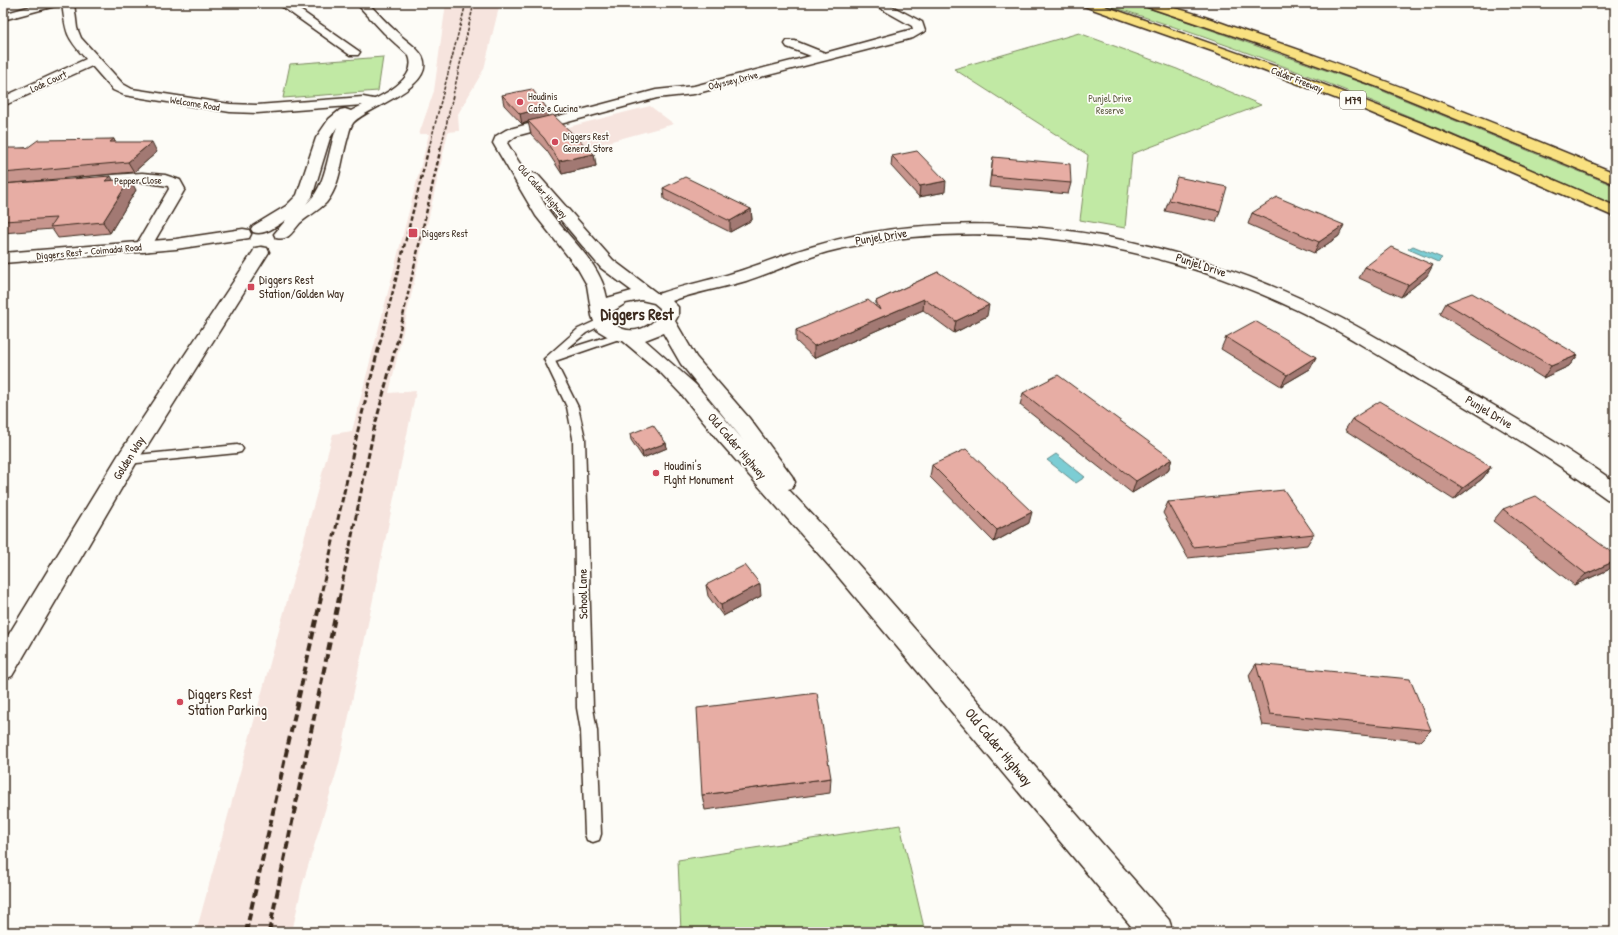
<svg xmlns="http://www.w3.org/2000/svg" width="1618" height="935" font-family="'Patrick Hand',sans-serif">
<rect width="100%" height="100%" fill="#fdfcf7"/>
<filter id="ink" filterUnits="userSpaceOnUse"><feTurbulence type="fractalNoise" baseFrequency=".025" numOctaves="2"/><feDisplacementMap in="SourceGraphic" scale="8" xChannelSelector="R" yChannelSelector="G"/><feConvolveMatrix kernelMatrix="1 2 1 2 8 2 1 2 1" color-interpolation-filters="sRGB"/></filter>
<g filter="url(#ink)">
<path fill="#f6e4de" d="M 446,3 L 500,3 L 484,69 L 458,114 L 459,131 L 448,132 L 389,393 L 416,391 L 339,764 L 302,886 L 292,932 L 196,932 L 333,434 L 352,431 L 429,134 L 419,134 L 434,91 Z
M 650,106 L 674,124 L 553,157 L 533,136 Z"/>
<path fill="#c1e9a4" stroke="#7e8a61" d="M 1100,3 L 1134,3 L 1368,85 L 1615,186 L 1615,206 C 1446,130 1276,57 1100,3 Z
M 1079,33 L 1177,69 L 1261,105 L 1132,154 L 1125,228 L 1080,220 L 1088,155 L 954,69 Z
M 383,57 L 378,91 L 283,98 L 290,64 Z
M 900,825 L 925,932 L 681,932 L 678,860 Z"/>
<path fill="#7ccdd4" stroke="#628c8b" d="M 1413,246 L 1442,258 L 1438,262 L 1408,249 Z
M 1056,454 L 1085,477 L 1076,483 L 1047,460 Z"/>
<g fill="none" stroke-linecap="round" stroke-linejoin="round">
<g stroke="#3b2a1e" stroke-width="3">
<path id="lane" d="M 602,318 L 607,321 L 606,323 L 586,333 L 567,349 L 621,332 L 626,335 L 625,337 L 555,361 L 578,407 L 585,438 L 593,708 L 597,731 L 601,834 L 599,840 L 593,842 L 587,840 L 585,834 L 581,731 L 577,708 L 573,438 L 567,407 L 544,359 L 578,329 Z
M 237,445 L 241,446 L 243,449 L 241,452 L 237,453 L 127,464 L 123,463 L 121,460 L 123,457 L 127,456 Z"/>
</g>
<g stroke="#3b2a1e" stroke-width="3">
<path id="street" d="M 42,3 L 61,3 L 59,5 L 3,20 L 3,14 Z
M 62,3 L 74,3 L 77,28 L 81,38 L 123,84 L 132,89 L 230,104 L 257,105 L 363,97 L 379,100 L 381,103 L 379,106 L 374,107 L 363,105 L 257,113 L 230,112 L 124,95 L 113,90 L 92,66 L 3,106 L 3,97 L 86,59 C 66,36 66,34 62,3 Z
M 277,3 L 290,3 L 360,52 L 358,55 L 350,55 Z
M 871,3 L 886,3 L 922,22 L 925,31 L 913,38 L 694,94 L 657,98 L 516,136 L 507,143 L 527,175 L 533,173 L 538,175 L 613,260 L 658,294 C 683,285 708,281 733,273 C 759,265 785,254 811,247 C 843,237 878,230 912,227 C 1061,214 1208,250 1341,318 C 1374,335 1406,355 1439,374 C 1499,408 1558,442 1615,482 L 1615,501 L 1607,499 C 1548,456 1486,419 1423,382 C 1391,363 1360,343 1327,325 C 1199,258 1057,224 912,237 C 884,240 854,245 827,252 C 799,260 773,272 746,281 C 722,288 696,292 672,301 L 678,307 L 678,316 L 675,321 L 696,357 L 749,418 L 792,476 L 795,482 L 792,488 L 788,489 L 849,554 L 1169,920 L 1173,932 L 1136,932 L 831,568 L 718,440 L 682,395 L 661,373 L 623,341 L 612,339 L 597,330 L 592,316 L 587,285 L 578,269 L 536,216 L 493,143 L 496,136 L 506,130 L 656,90 L 694,86 L 811,56 L 787,47 L 785,44 L 787,41 L 795,41 L 825,53 L 913,29 L 912,26 ZM 539,194 L 601,268 L 632,291 L 607,298 C 601,265 572,241 552,215 C 547,209 543,201 539,194 ZM 641,300 L 654,303 L 660,308 C 659,324 638,334 623,329 C 620,328 616,325 612,323 L 611,318 L 613,311 L 626,303 ZM 663,333 L 681,364 L 743,440 L 696,385 L 645,340 Z
M 142,173 L 165,175 L 180,180 L 185,189 L 151,247 L 149,251 L 143,252 L 137,251 L 135,247 L 169,189 L 168,186 L 142,182 L 83,187 L 78,185 L 75,182 L 78,179 L 83,177 Z"/>
</g>
<g stroke="#3b2a1e" stroke-width="3">
<path id="secondary" d="M 356,3 L 368,3 C 378,13 387,24 398,33 C 406,41 417,47 422,56 C 438,87 367,107 353,123 C 350,127 349,133 348,137 C 341,159 341,185 326,203 C 318,211 308,216 300,223 C 292,232 289,241 276,238 L 274,234 L 286,220 C 276,226 265,236 253,232 L 251,229 L 253,226 L 286,206 L 297,195 L 316,138 L 329,119 L 340,110 L 345,109 L 351,111 C 369,101 420,83 409,56 L 384,33 ZM 337,127 C 327,152 327,187 306,204 L 312,197 L 330,138 Z
M 243,229 L 249,230 L 251,234 L 249,238 L 176,249 L 3,263 L 3,253 L 176,239 Z
M 261,247 L 267,248 L 269,252 L 135,465 L 12,676 L 3,680 L 3,644 L 119,454 L 253,252 L 255,248 Z"/>
</g>
<g stroke="#3b2a1e" stroke-width="3">
<path id="highway" d="M 1079,3 L 1096,3 L 1291,72 L 1424,124 L 1615,206 L 1615,217 L 1479,158 L 1348,103 L 1215,52 L 1081,5 Z
M 1140,3 C 1175,3 1225,25 1259,36 C 1380,77 1498,124 1615,173 L 1615,184 L 1378,87 L 1261,45 L 1142,5 Z"/>
</g>
<use href="#lane" fill="#fdfcf7" fill-rule="evenodd"/>
<use href="#street" fill="#fdfcf7" fill-rule="evenodd"/>
<use href="#secondary" fill="#fdfcf7" fill-rule="evenodd"/>
<use href="#highway" fill="#f9e181" fill-rule="evenodd"/>
<path stroke="#3b2a1e" stroke-width="1.5" stroke-dasharray="3.5 1.5" stroke-linecap="butt" d="M 429,148 L 466,3
M 441,148 L 474,3"/>
<path stroke="#3b2a1e" stroke-width="2.5" stroke-dasharray="4.5 2.5" stroke-linecap="butt" d="M 380,343 L 429,147
M 397,343 L 441,147"/>
<path stroke="#3b2a1e" stroke-width="3" stroke-dasharray="6 3" stroke-linecap="butt" d="M 320,599 L 358,430 L 380,342
M 339,599 L 374,429 L 397,342"/>
<path stroke="#3b2a1e" stroke-width="4" stroke-dasharray="8 4" stroke-linecap="butt" d="M 246,932 L 321,598
M 269,932 L 339,598"/>
</g>
<path fill="#c7958d" stroke="#3b2a1e" d="M 502,95 L 548,116 L 594,154 L 596,166 L 562,174 L 547,151 L 531,134 L 528,122 L 522,124 L 504,105 Z
M 114,139 L 115,142 L 157,152 L 134,172 L 3,184 L 3,150 Z
M 892,156 L 945,192 L 919,197 L 891,166 Z
M 993,157 L 1071,183 L 1068,194 L 989,187 Z
M 114,181 L 136,190 L 110,233 L 58,238 L 52,229 L 3,233 L 3,184 Z
M 663,188 L 751,209 L 752,220 L 730,232 L 664,199 Z
M 1169,200 L 1220,211 L 1216,222 L 1165,211 Z
M 1252,213 L 1339,236 L 1314,253 L 1248,224 Z
M 1365,267 L 1427,276 L 1401,297 L 1359,278 Z
M 938,272 L 987,316 L 954,333 L 923,310 L 814,358 L 796,341 L 796,330 L 876,306 L 876,301 Z
M 1446,303 L 1578,355 L 1569,366 L 1543,378 L 1440,314 Z
M 1226,337 L 1316,357 L 1310,369 L 1281,386 L 1221,349 Z
M 1023,393 L 1172,459 L 1168,471 L 1132,493 L 1020,405 Z
M 1352,419 L 1491,467 L 1482,479 L 1454,500 L 1345,430 Z
M 630,434 L 666,443 L 667,448 L 643,458 L 631,440 Z
M 932,465 L 1029,523 L 994,542 L 930,477 Z
M 1168,502 L 1314,534 L 1307,545 L 1188,558 L 1163,513 Z
M 1503,509 L 1615,555 L 1615,563 L 1608,570 L 1574,585 L 1493,521 Z
M 706,585 L 761,596 L 723,616 L 708,596 Z
M 1256,664 L 1431,730 L 1420,741 L 1262,725 L 1249,675 Z
M 831,778 L 830,793 L 705,810 L 702,795 Z"/>
<path fill="#a27973" stroke="#3b2a1e" d="M 546,107 L 548,117 L 528,121 L 528,122 L 522,124 L 520,114 Z
M 152,142 L 157,152 L 134,172 L 128,162 Z
M 594,154 L 596,166 L 562,174 L 559,161 Z
M 111,176 L 117,187 L 105,181 Z
M 130,179 L 136,190 L 110,233 L 103,222 Z
M 946,181 L 945,192 L 919,197 L 920,186 Z
M 751,209 L 752,220 L 730,232 L 730,221 Z
M 1344,225 L 1339,236 L 1314,253 L 1319,242 Z
M 1433,265 L 1427,276 L 1401,297 L 1408,285 Z
M 924,299 L 923,310 L 814,358 L 814,346 Z
M 989,305 L 987,316 L 954,333 L 956,321 Z
M 1578,355 L 1569,366 L 1543,378 L 1551,366 Z
M 1316,357 L 1310,369 L 1281,386 L 1287,375 Z
M 666,443 L 667,448 L 643,458 L 642,452 Z
M 1172,459 L 1168,471 L 1132,493 L 1136,481 Z
M 1491,467 L 1482,479 L 1454,500 L 1463,488 Z
M 1032,512 L 1029,523 L 994,542 L 997,530 Z
M 1615,561 L 1615,563 L 1608,570 L 1574,585 L 1586,574 Z
M 760,584 L 761,596 L 723,616 L 721,605 Z"/>
<path fill="#e7ada4" stroke="#3b2a1e" d="M 532,89 L 546,107 L 520,114 L 502,95 Z
M 553,115 L 594,154 L 559,161 L 544,138 L 528,121 Z
M 114,139 L 110,142 L 152,142 L 128,162 L 3,173 L 3,150 L 6,148 L 27,148 L 38,140 Z
M 917,151 L 946,181 L 920,186 L 892,156 Z
M 993,157 L 1070,164 L 1071,183 L 991,176 Z
M 111,176 L 105,181 L 130,179 L 103,222 L 50,227 L 56,218 L 3,221 L 3,184 Z
M 685,177 L 751,209 L 730,221 L 663,188 Z
M 1177,177 L 1227,187 L 1220,211 L 1169,200 Z
M 1277,197 L 1344,225 L 1319,242 L 1252,213 Z
M 1391,247 L 1433,265 L 1408,285 L 1365,267 Z
M 938,272 L 989,305 L 956,321 L 924,299 L 814,346 L 796,330 L 868,300 L 880,310 L 876,301 Z
M 1472,293 L 1578,355 L 1551,366 L 1446,303 Z
M 1255,321 L 1316,357 L 1287,375 L 1226,337 Z
M 1058,375 L 1172,459 L 1136,481 L 1023,393 Z
M 1380,401 L 1491,467 L 1463,488 L 1352,419 Z
M 653,425 L 666,443 L 642,452 L 630,434 Z
M 966,449 L 1032,512 L 997,530 L 932,465 Z
M 1284,490 L 1314,534 L 1193,547 L 1168,502 Z
M 1536,496 L 1615,555 L 1615,561 L 1586,574 L 1503,509 Z
M 745,565 L 760,584 L 721,605 L 706,585 Z
M 1256,664 L 1410,679 L 1431,730 L 1270,714 Z
M 817,693 L 831,778 L 702,795 L 697,708 Z"/>
</g>
<g fill="#d1495b" stroke="#fdfcf7" stroke-width="1.5">
<circle cx="520" cy="102" r="4"/>
<circle cx="555" cy="142" r="4"/>
<rect x="408" y="228" width="10" height="10" rx="2"/>
<rect x="247" y="283" width="8" height="8" rx="2"/>
<circle cx="656" cy="473" r="4"/>
<circle cx="180" cy="702" r="4"/>
</g>
<g text-anchor="middle" stroke-width="3.5" stroke-linejoin="round" paint-order="stroke">
<g font-size="10" fill="#3b2a1e" stroke="#fdfcf7">
<text transform="translate(1297 79) rotate(21)" y="4">Calder Freeway</text>
<text transform="translate(733 80) rotate(-14)" y="4">Odyssey Drive</text>
<text transform="translate(48 81) rotate(-25)" y="4">Lode Court</text>
<text transform="translate(195 103) rotate(9)" y="4">Welcome Road</text>
<text transform="translate(138 180) rotate(-1)" y="4">Pepper Close</text>
<text transform="translate(543 191) rotate(48)" y="4">Old Calder Highway</text>
<text transform="translate(89 251) rotate(-5)" y="4">Diggers Rest - Coimadai Road</text>
</g>
<g font-size="10" fill="#3b2a1e" stroke="#fdfcf7" text-anchor="start">
<text x="528" y="100">Houdinis<tspan x="528" dy="12">Cafe e Cucina</tspan></text>
<text x="563" y="140">Diggers Rest<tspan x="563" dy="12">General Store</tspan></text>
<text x="422" y="237">Diggers Rest</text>
</g>
<g font-size="10" fill="#5c5a40" stroke="#fdfcf7">
<text x="1110" y="102">Punjel Drive<tspan x="1110" dy="12">Reserve</tspan></text>
</g>
<rect fill="#fdfcf7" stroke="#75695f" stroke-width="1" x="1340" y="91" width="26" height="18" rx="3"/>
<g font-size="11" font-weight="bold" fill="#3b2a1e">
<text x="1353" y="104">M79</text>
</g>
<g font-size="12" fill="#3b2a1e" stroke="#fdfcf7">
<text transform="translate(881 237) rotate(-9)" y="4">Punjel Drive</text>
<text transform="translate(1201 265) rotate(18)" y="4">Punjel Drive</text>
<text transform="translate(1489 412) rotate(31)" y="4">Punjel Drive</text>
<text transform="translate(737 446) rotate(49)" y="4">Old Calder Highway</text>
<text transform="translate(129 458) rotate(-58)" y="4">Golden Way</text>
<text transform="translate(583 594) rotate(-91)" y="4">School Lane</text>
</g>
<g font-size="12" fill="#3b2a1e" stroke="#fdfcf7" text-anchor="start">
<text x="259" y="284">Diggers Rest<tspan x="259" dy="14">Station/Golden Way</tspan></text>
<text x="664" y="470">Houdini's<tspan x="664" dy="14">Flght Monument</tspan></text>
</g>
<g font-size="14" fill="#3b2a1e" stroke="#fdfcf7" text-anchor="start">
<text x="188" y="699">Diggers Rest<tspan x="188" dy="16">Station Parking</tspan></text>
</g>
<g font-size="14" fill="#3b2a1e" stroke="#fdfcf7">
<text transform="translate(999 747) rotate(50)" y="5">Old Calder Highway</text>
</g>
<g font-size="16" font-weight="bold" fill="#3b2a1e" stroke="#fdfcf7">
<text x="637" y="320">Diggers Rest</text>
</g>
</g>
<rect width="1618" height="935" fill="none" stroke="#fdfcf7" stroke-width="16"/>
<rect x="8" y="8" width="1602" height="919" fill="none" stroke="#3b2a1e" stroke-width="1.5" filter="url(#ink)"/>
</svg>
